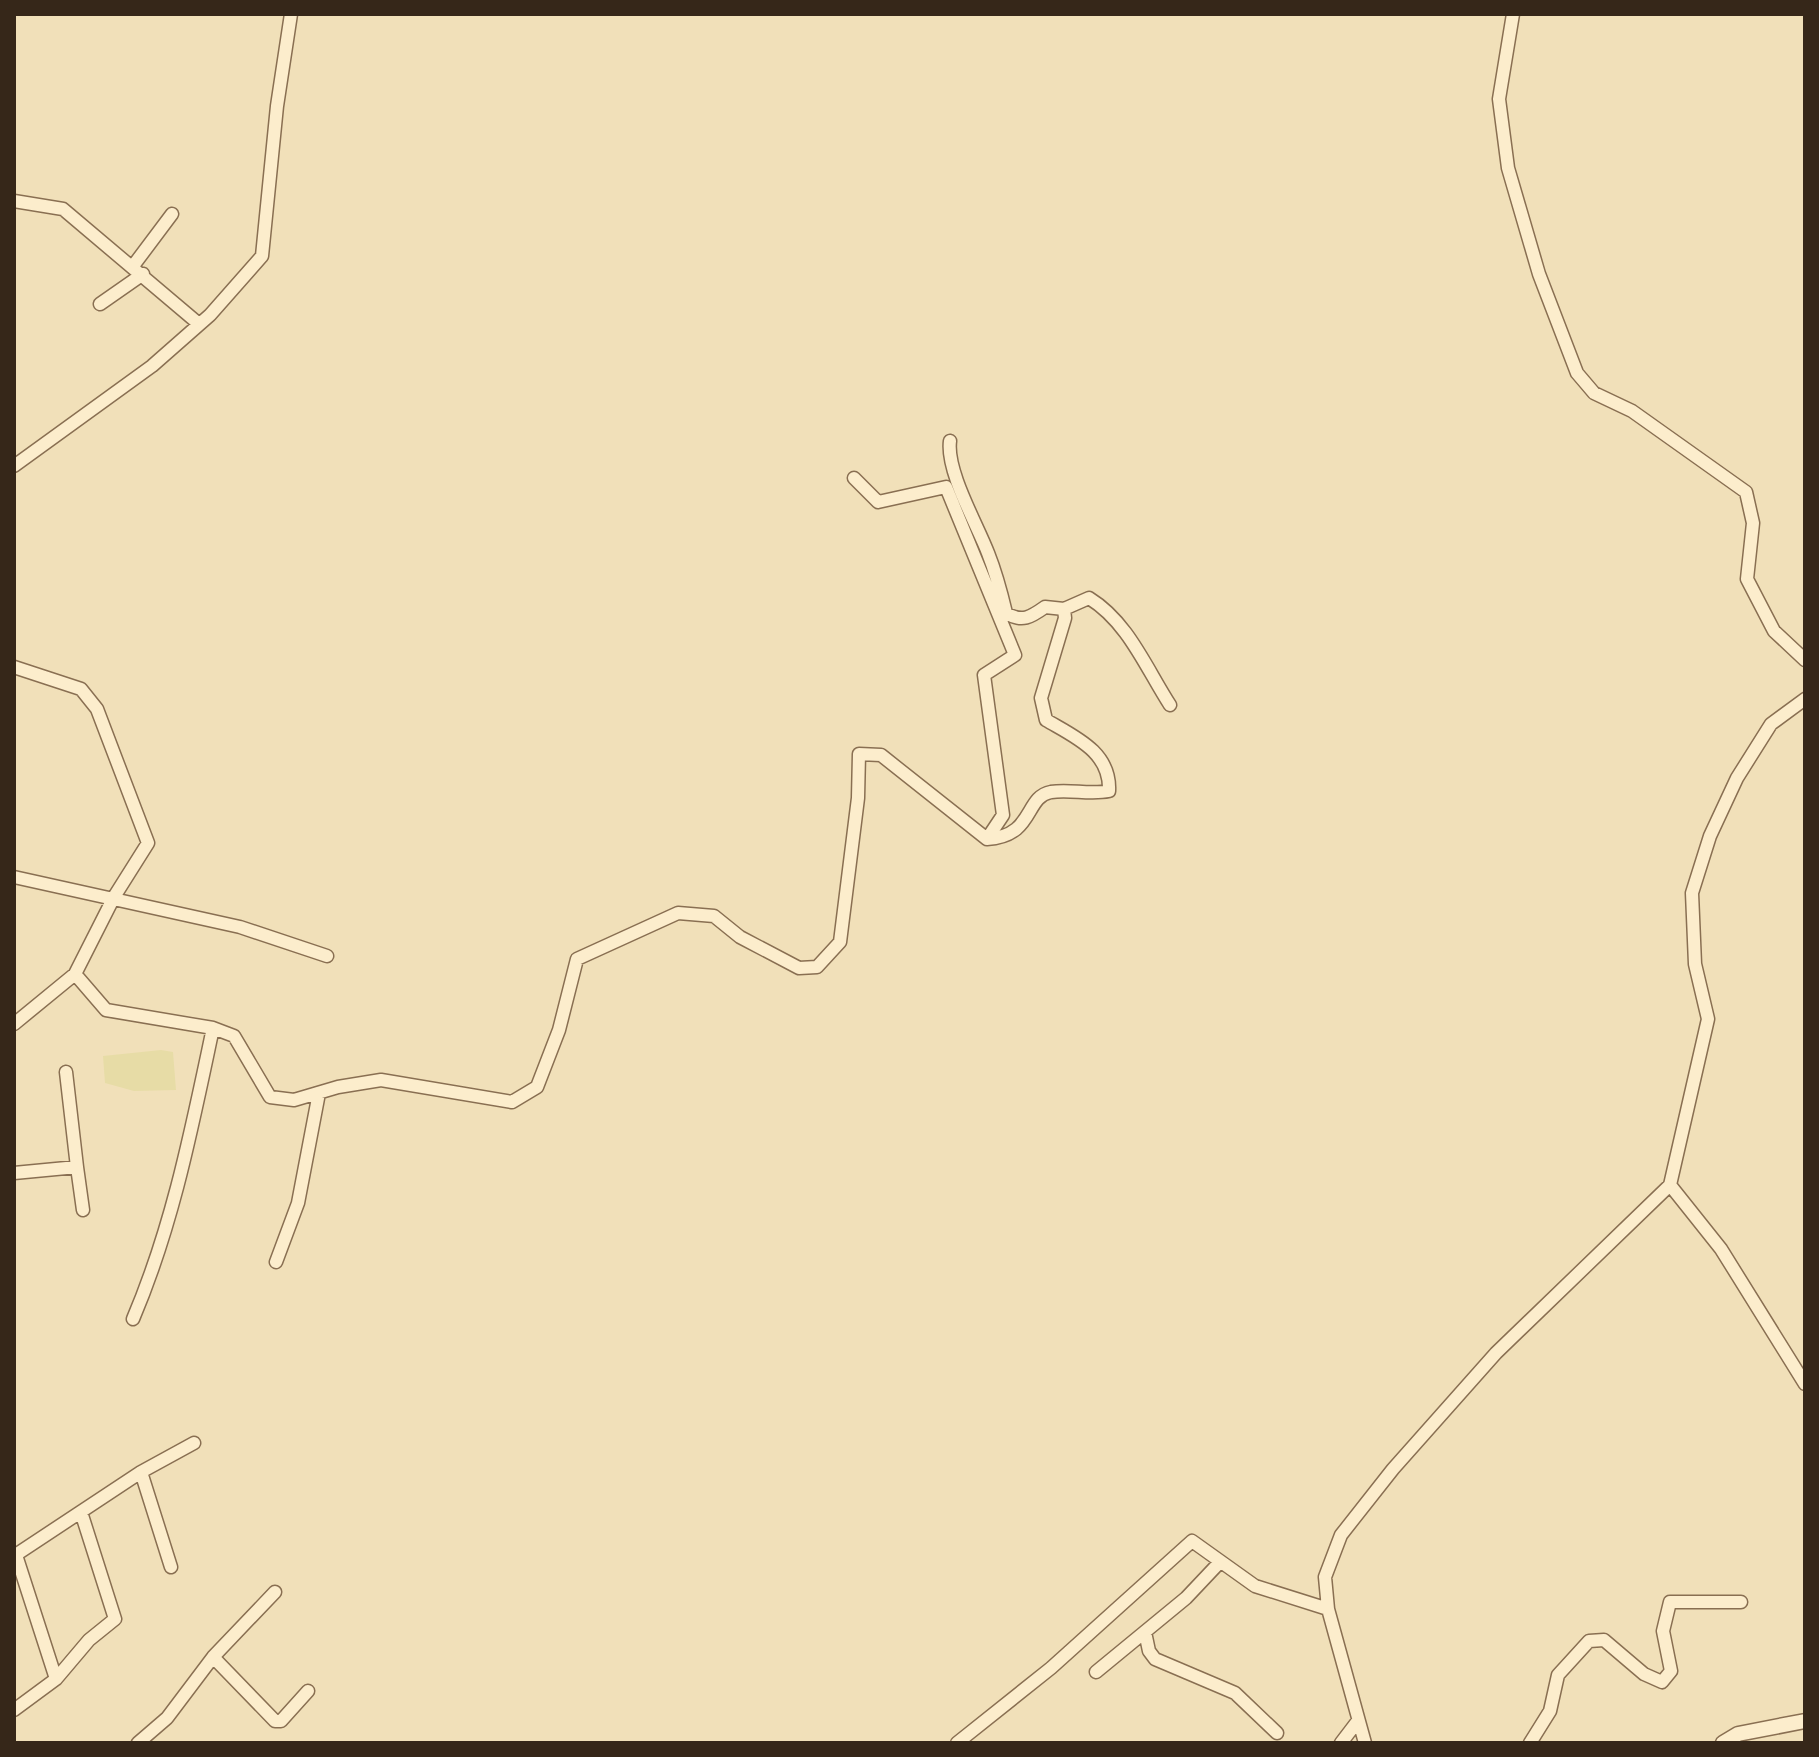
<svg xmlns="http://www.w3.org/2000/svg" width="1819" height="1757" font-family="'Times New Roman',serif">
<rect width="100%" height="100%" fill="#f1e0b9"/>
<path fill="#e7dca6" d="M 161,1050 L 173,1052 L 176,1090 L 134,1091 L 105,1083 L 103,1056 Z"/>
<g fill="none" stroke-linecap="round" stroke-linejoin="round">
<g stroke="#896f52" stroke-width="15">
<path id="minor" d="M 1513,14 L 1499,99 L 1508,168 L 1539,274 L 1577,373 L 1594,393 L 1632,411 L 1746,492 L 1753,523 L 1747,579 L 1774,631 L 1805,660
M 14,201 L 63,209 L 199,324
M 133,266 L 172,214
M 100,304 L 143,274
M 950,441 C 946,471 977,524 988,553 C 996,573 1001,592 1006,613 C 1022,623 1031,617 1045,607 L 1064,609 L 1065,618 L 1041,698 L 1046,720 C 1075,737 1111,752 1109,791 C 1090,795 1070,789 1051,792 C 1024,797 1035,836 987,839
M 14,466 L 152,366 L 210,315 L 262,256 L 277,106 L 291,14
M 1064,609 L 1089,598 C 1128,622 1146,668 1170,705
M 14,667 L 81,689 L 97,709 L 148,843 L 114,897 L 75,974 L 14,1024
M 14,877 L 240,927 L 327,956
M 75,974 L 106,1010 L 213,1028 L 234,1036 L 270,1097 L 294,1100 L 338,1087 L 381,1080 L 512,1102 L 537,1087 L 559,1030 L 577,959 L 678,913 L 714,916 L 740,937 L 799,968 L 817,967 L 840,942 L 858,798 L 859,754 L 881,755 L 987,839 L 1003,815 L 984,675 L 1015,655 L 946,487 L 878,502 L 854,478
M 66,1072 L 77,1167
M 14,1173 L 77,1167 L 83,1210
M 1670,1185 L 1721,1249 L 1805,1384
M 276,1262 L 298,1203 L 319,1093
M 133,1319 C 173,1225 192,1127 213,1028
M 141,1472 L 171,1567
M 16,1555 L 56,1679
M 14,1556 L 141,1472 L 194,1443
M 1145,1632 L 1149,1651 L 1155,1659 L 1235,1693 L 1277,1733
M 213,1657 L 275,1721 L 281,1721 L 308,1691
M 1096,1672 L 1186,1598 L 1220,1562
M 14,1710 L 56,1679 L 89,1640 L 115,1619 L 81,1512
M 138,1743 L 167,1718 L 213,1657 L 275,1592
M 957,1743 L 1051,1668 L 1192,1541 L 1255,1586 L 1328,1609
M 1341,1743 L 1357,1722
M 1365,1743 L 1328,1609 L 1325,1577 L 1341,1535 L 1393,1469 L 1496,1353 L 1670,1185 L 1708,1019 L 1695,964 L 1692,893 L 1710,836 L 1737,778 L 1771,724 L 1805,699
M 1530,1743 L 1550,1711 L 1558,1675 L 1589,1641 L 1604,1640 L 1644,1674 L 1662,1682 L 1671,1671 L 1663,1631 L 1670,1602 L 1741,1602"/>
</g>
<g stroke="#896f52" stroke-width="17">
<path id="tertiary" d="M 1723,1743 L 1738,1734 L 1805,1721"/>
</g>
<use href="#minor" stroke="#fcedcc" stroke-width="12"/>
<use href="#tertiary" stroke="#fcedcc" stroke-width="14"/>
</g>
<rect width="1819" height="1757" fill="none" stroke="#362719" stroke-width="32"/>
</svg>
